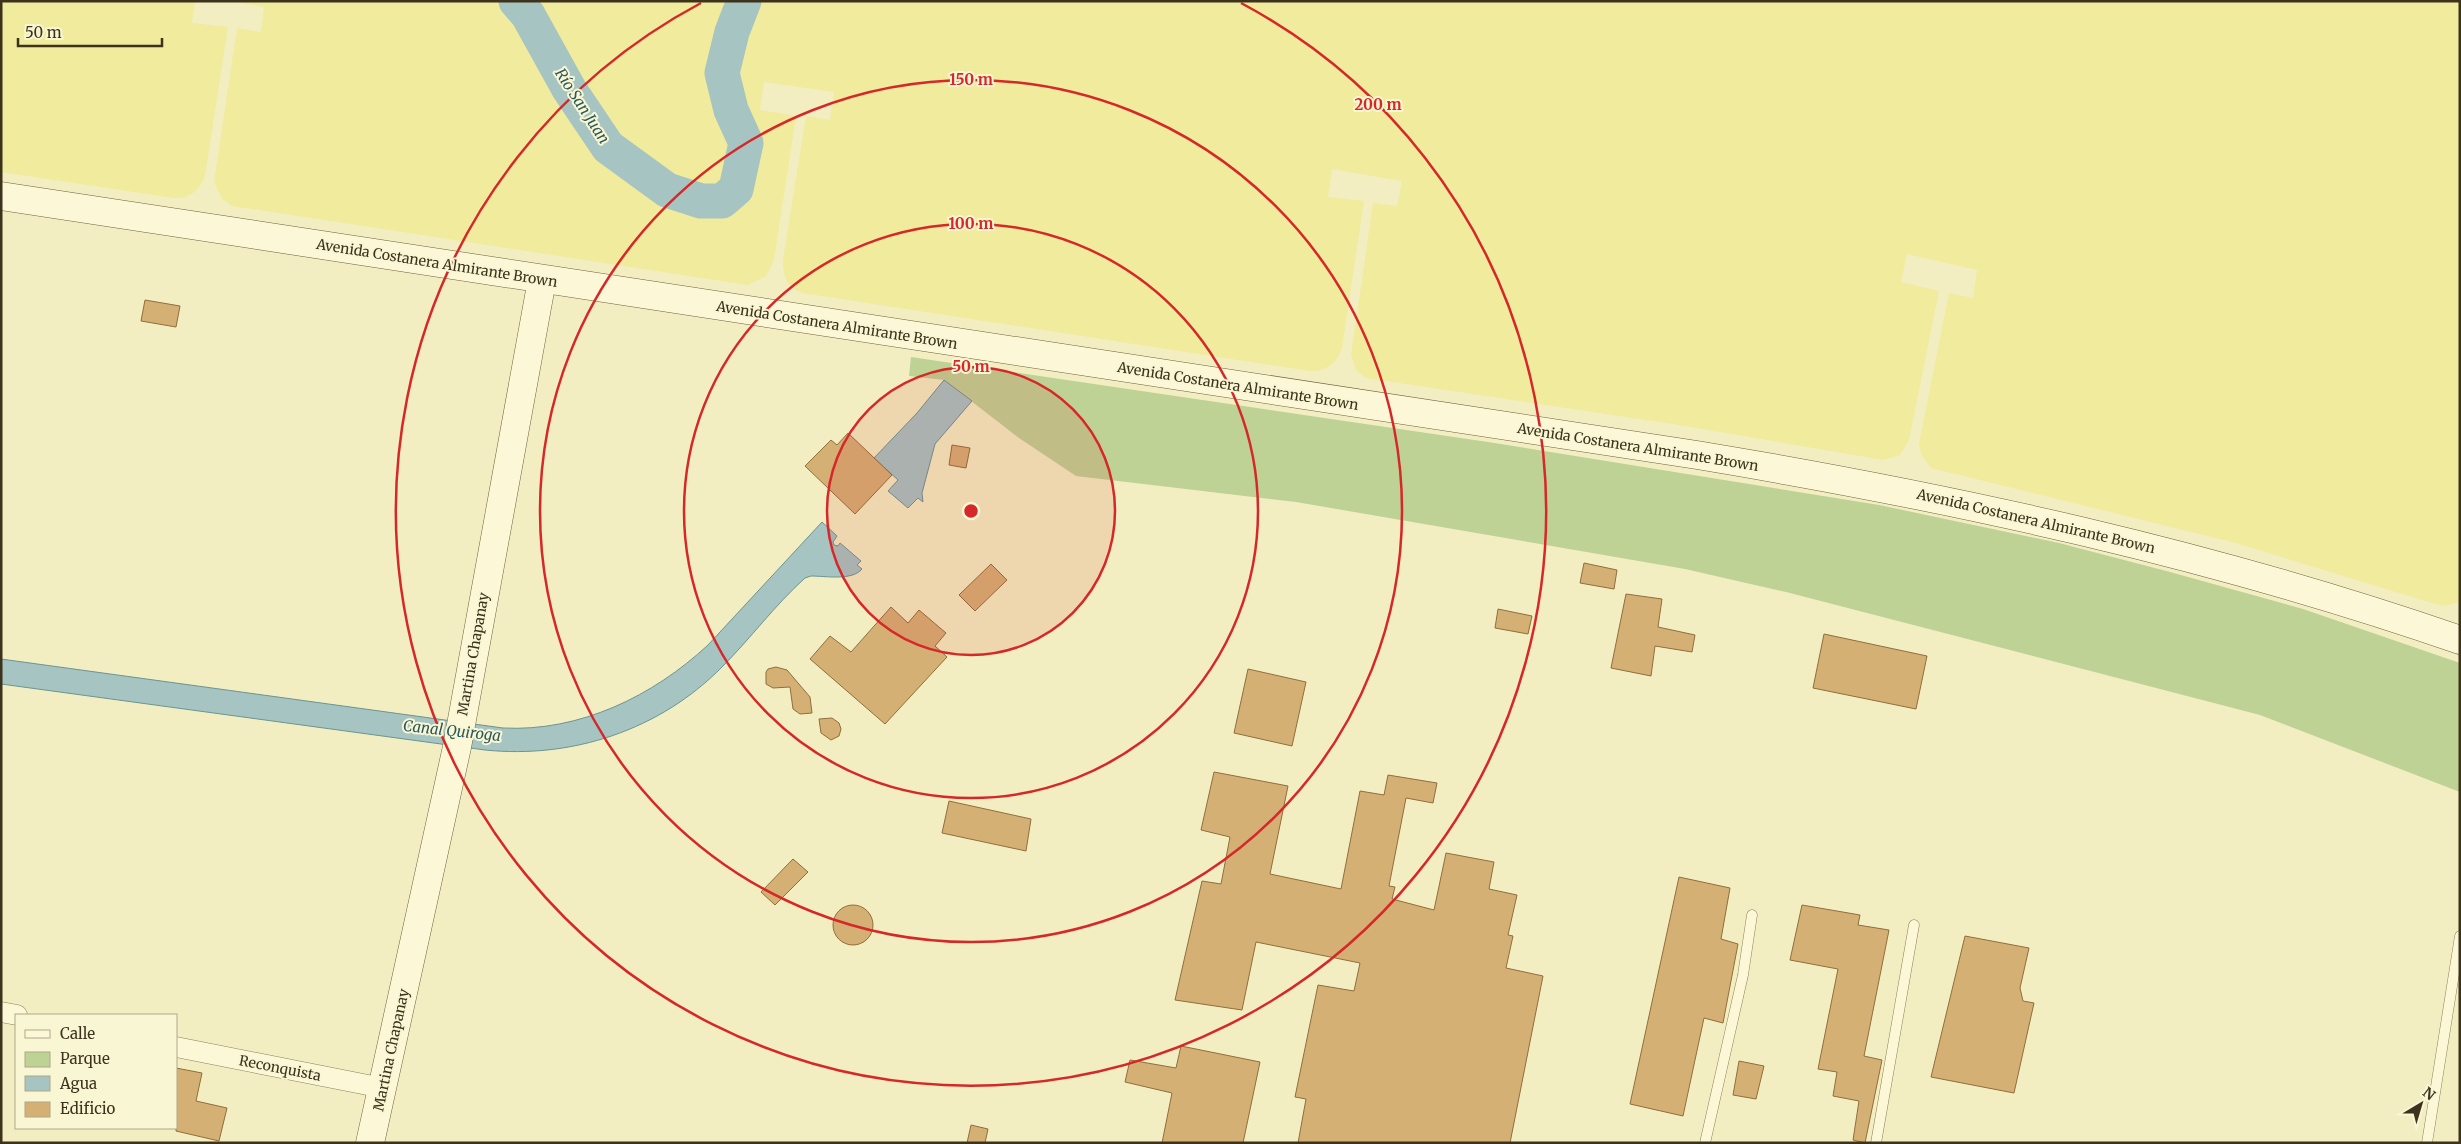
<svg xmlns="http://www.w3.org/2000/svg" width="2461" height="1144" font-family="Merriweather,serif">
<rect width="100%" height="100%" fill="#f2eec2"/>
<path fill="#bed295" d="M 911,357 L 1488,442 L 1879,505 L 2059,543 L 2170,572 L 2303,609 L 2460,663 L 2460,792 L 2260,715 L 1786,592 L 1685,569 L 1296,502 L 1076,476 L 1019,438 L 944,380 L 909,376 Z"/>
<path fill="#f0eb9d" d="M 1,1 L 195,1 L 192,23 L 228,27 L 205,176 C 200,190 189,199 174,198 L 1,172 Z
M 231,1 L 2460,1 L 2460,602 L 2445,606 L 2435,604 L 2232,542 L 1931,468 L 1922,456 L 1919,444 L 1949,293 L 1973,298 L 1977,270 L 1907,254 L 1901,282 L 1939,291 L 1909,440 L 1900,455 L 1883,460 L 1679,425 L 1366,378 L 1356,370 L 1351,355 L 1373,203 L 1397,206 L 1402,181 L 1332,169 L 1328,197 L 1364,201 L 1342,348 C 1337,363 1326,372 1310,371 L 802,293 C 787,288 782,275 783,259 L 806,116 L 830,120 L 834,92 L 764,82 L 760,110 L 796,116 L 774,260 L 766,276 L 748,285 L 232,206 L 222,199 L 214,182 L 237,28 L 261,32 L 264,7 Z"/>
<path fill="#a5c4c2" stroke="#6b9492" d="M 944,380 L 972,401 L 935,444 L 922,493 L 923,502 L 918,498 L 908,508 L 888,491 L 898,480 L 874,458 L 917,413 Z
M 822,522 L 837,536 L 833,542 L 834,545 L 838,546 L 840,543 L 861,561 L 857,565 L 862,569 C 852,581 826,576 811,576 L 805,578 C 775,605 750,639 722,667 C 660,730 572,759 485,750 L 1,684 L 1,659 L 503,728 C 580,732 653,696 708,645 Z"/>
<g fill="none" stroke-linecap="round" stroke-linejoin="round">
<path stroke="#a5c4c2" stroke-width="35" d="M 516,1 L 528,15 L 569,89 L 608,147 L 667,190 L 701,201 L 722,201 L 736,189 L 746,143 L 731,110 L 722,73 L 732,32 L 744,1"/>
</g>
<path fill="#d4b075" stroke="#906e3b" d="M 145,300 L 180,306 L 176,327 L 141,321 Z
M 848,433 L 892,475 L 855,514 L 805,466 L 831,440 L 837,445 Z
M 952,445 L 970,448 L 966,468 L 949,465 Z
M 1584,563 L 1617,570 L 1614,589 L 1580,583 Z
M 991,564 L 1007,580 L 975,611 L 959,595 Z
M 1626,594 L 1662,599 L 1658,627 L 1695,635 L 1692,652 L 1655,646 L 1651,676 L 1611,668 Z
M 891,607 L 908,623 L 919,610 L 946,633 L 935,646 L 947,657 L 885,724 L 810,659 L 830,636 L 851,652 Z
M 1498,609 L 1532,616 L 1528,634 L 1495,628 Z
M 1824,634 L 1927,656 L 1916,709 L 1813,688 Z
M 776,667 L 787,670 L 810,697 L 812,713 L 800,714 L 793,709 L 790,687 L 773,688 L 766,684 L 766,672 L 768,669 Z
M 1248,669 L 1306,682 L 1292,746 L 1234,733 Z
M 832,718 L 839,723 L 841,729 L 839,736 L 831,740 L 821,733 L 819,719 Z
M 1214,772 L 1288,786 L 1270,874 L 1341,889 L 1360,791 L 1384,795 L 1388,775 L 1437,783 L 1433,803 L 1406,798 L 1389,886 L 1395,887 L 1392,899 L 1434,910 L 1446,853 L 1494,862 L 1489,889 L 1517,895 L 1508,935 L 1513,936 L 1506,968 L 1543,976 L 1510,1143 L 1298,1143 L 1306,1099 L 1295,1097 L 1318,985 L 1354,991 L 1360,963 L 1256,942 L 1242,1010 L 1175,1000 L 1202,881 L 1221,884 L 1230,837 L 1201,830 Z
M 949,801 L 1031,819 L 1026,851 L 942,833 Z
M 793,859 L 808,872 L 775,905 L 761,892 Z
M 1679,877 L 1730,888 L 1721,939 L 1738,944 L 1723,1023 L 1704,1018 L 1683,1116 L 1630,1104 Z
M 1802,905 L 1860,915 L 1858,925 L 1889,930 L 1864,1056 L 1882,1060 L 1865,1143 L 1853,1140 L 1859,1101 L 1833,1096 L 1837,1072 L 1818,1069 L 1838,969 L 1790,960 Z
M833 925a20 20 0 1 1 40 0a20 20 0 1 1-40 0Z
M 1965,936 L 2029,948 L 2020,988 L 2023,1001 L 2034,1003 L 2014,1093 L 1931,1077 Z
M 1181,1046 L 1260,1062 L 1243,1143 L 1162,1143 L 1172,1093 L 1125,1082 L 1130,1060 L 1176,1068 Z
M 1739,1061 L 1764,1066 L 1756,1099 L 1733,1095 Z
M 176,1068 L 202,1073 L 196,1101 L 227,1108 L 219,1141 L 176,1131 Z
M 971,1125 L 988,1129 L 985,1143 L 967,1143 Z"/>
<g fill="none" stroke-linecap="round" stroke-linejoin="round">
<g stroke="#8e8057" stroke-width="11">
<path id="lane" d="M 1705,1143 L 1743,975 L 1752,915
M 1876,1143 L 1914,925
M 2427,1143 L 2460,936"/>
</g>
<g stroke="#8e8057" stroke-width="21">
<path id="street" d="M 1,1012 L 17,1015
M 176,1047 L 383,1088"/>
</g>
<g stroke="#70603a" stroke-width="29">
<path id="secondary" d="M 1,196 L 1697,455 C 1956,498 2211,554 2460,640
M 370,1143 L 457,747 L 542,280"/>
</g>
<use href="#lane" stroke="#fcf8d7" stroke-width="10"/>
<use href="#street" stroke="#fcf8d7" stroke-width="20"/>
<use href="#secondary" stroke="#fcf8d7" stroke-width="28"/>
</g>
<circle cx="971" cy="511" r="144" fill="#d62828" fill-opacity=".12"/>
<g fill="none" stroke="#d62828" stroke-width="2.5">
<circle cx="971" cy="511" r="144"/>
<circle cx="971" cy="511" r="287"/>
<circle cx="971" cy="511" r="431"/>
<path d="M1241 3A575 575 0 1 1 701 3"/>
</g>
<g text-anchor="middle" stroke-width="4" stroke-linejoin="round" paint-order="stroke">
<g font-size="14" fill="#3d331d" stroke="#f9f6d3">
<text transform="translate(437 263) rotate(9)" y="5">Avenida Costanera Almirante Brown</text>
<text transform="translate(837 325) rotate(9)" y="5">Avenida Costanera Almirante Brown</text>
<text transform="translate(1238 386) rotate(9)" y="5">Avenida Costanera Almirante Brown</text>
<text transform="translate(1638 447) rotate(9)" y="5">Avenida Costanera Almirante Brown</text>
<text transform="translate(2036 521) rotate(13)" y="5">Avenida Costanera Almirante Brown</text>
<text transform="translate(473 654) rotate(-80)" y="5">Martina Chapanay</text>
<text transform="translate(391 1050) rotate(-78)" y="5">Martina Chapanay</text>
<text transform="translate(280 1068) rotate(11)" y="5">Reconquista</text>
</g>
<g font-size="15" font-style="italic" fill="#2b575e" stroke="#f9f6d3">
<text transform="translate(582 106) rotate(57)" y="5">Río San Juan</text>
<text transform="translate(452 731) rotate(6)" y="5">Canal Quiroga</text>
</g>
</g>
<circle cx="971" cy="511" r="8" fill="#d62828" stroke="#f9f6d3" stroke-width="2.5"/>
<g font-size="15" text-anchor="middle" font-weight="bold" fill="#d62828" stroke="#f9f6d3" stroke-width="4" stroke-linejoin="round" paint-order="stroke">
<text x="971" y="85">150 m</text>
<text x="1378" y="110">200 m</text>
<text x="971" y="229">100 m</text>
<text x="971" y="372">50 m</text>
</g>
<rect width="2461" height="1144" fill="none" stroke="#3d331d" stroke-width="5"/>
<rect x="15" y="1014" width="162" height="115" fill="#f9f6d3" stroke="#aea88a"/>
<rect x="25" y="1030" width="25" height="8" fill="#fcf8d7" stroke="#aea88a"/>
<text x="60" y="1039" font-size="15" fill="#3d331d">Calle</text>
<rect x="25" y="1052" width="25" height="15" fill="#bed295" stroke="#aea88a"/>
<text x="60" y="1064" font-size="15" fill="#3d331d">Parque</text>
<rect x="25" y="1076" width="25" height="15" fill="#a5c4c2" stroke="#aea88a"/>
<text x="60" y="1089" font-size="15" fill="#3d331d">Agua</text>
<rect x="25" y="1102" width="25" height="15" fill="#d4b075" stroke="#aea88a"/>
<text x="60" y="1114" font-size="15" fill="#3d331d">Edificio</text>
<g transform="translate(2421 1104) rotate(38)" stroke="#f9f6d3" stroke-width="4" paint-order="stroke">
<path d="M0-4L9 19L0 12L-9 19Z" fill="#3d331d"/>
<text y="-8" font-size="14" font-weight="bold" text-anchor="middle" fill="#3d331d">N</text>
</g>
<path d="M18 38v8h144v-8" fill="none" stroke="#3d331d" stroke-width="2.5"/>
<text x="25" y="38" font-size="15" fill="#3d331d" stroke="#f9f6d3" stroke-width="4" paint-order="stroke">50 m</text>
</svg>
